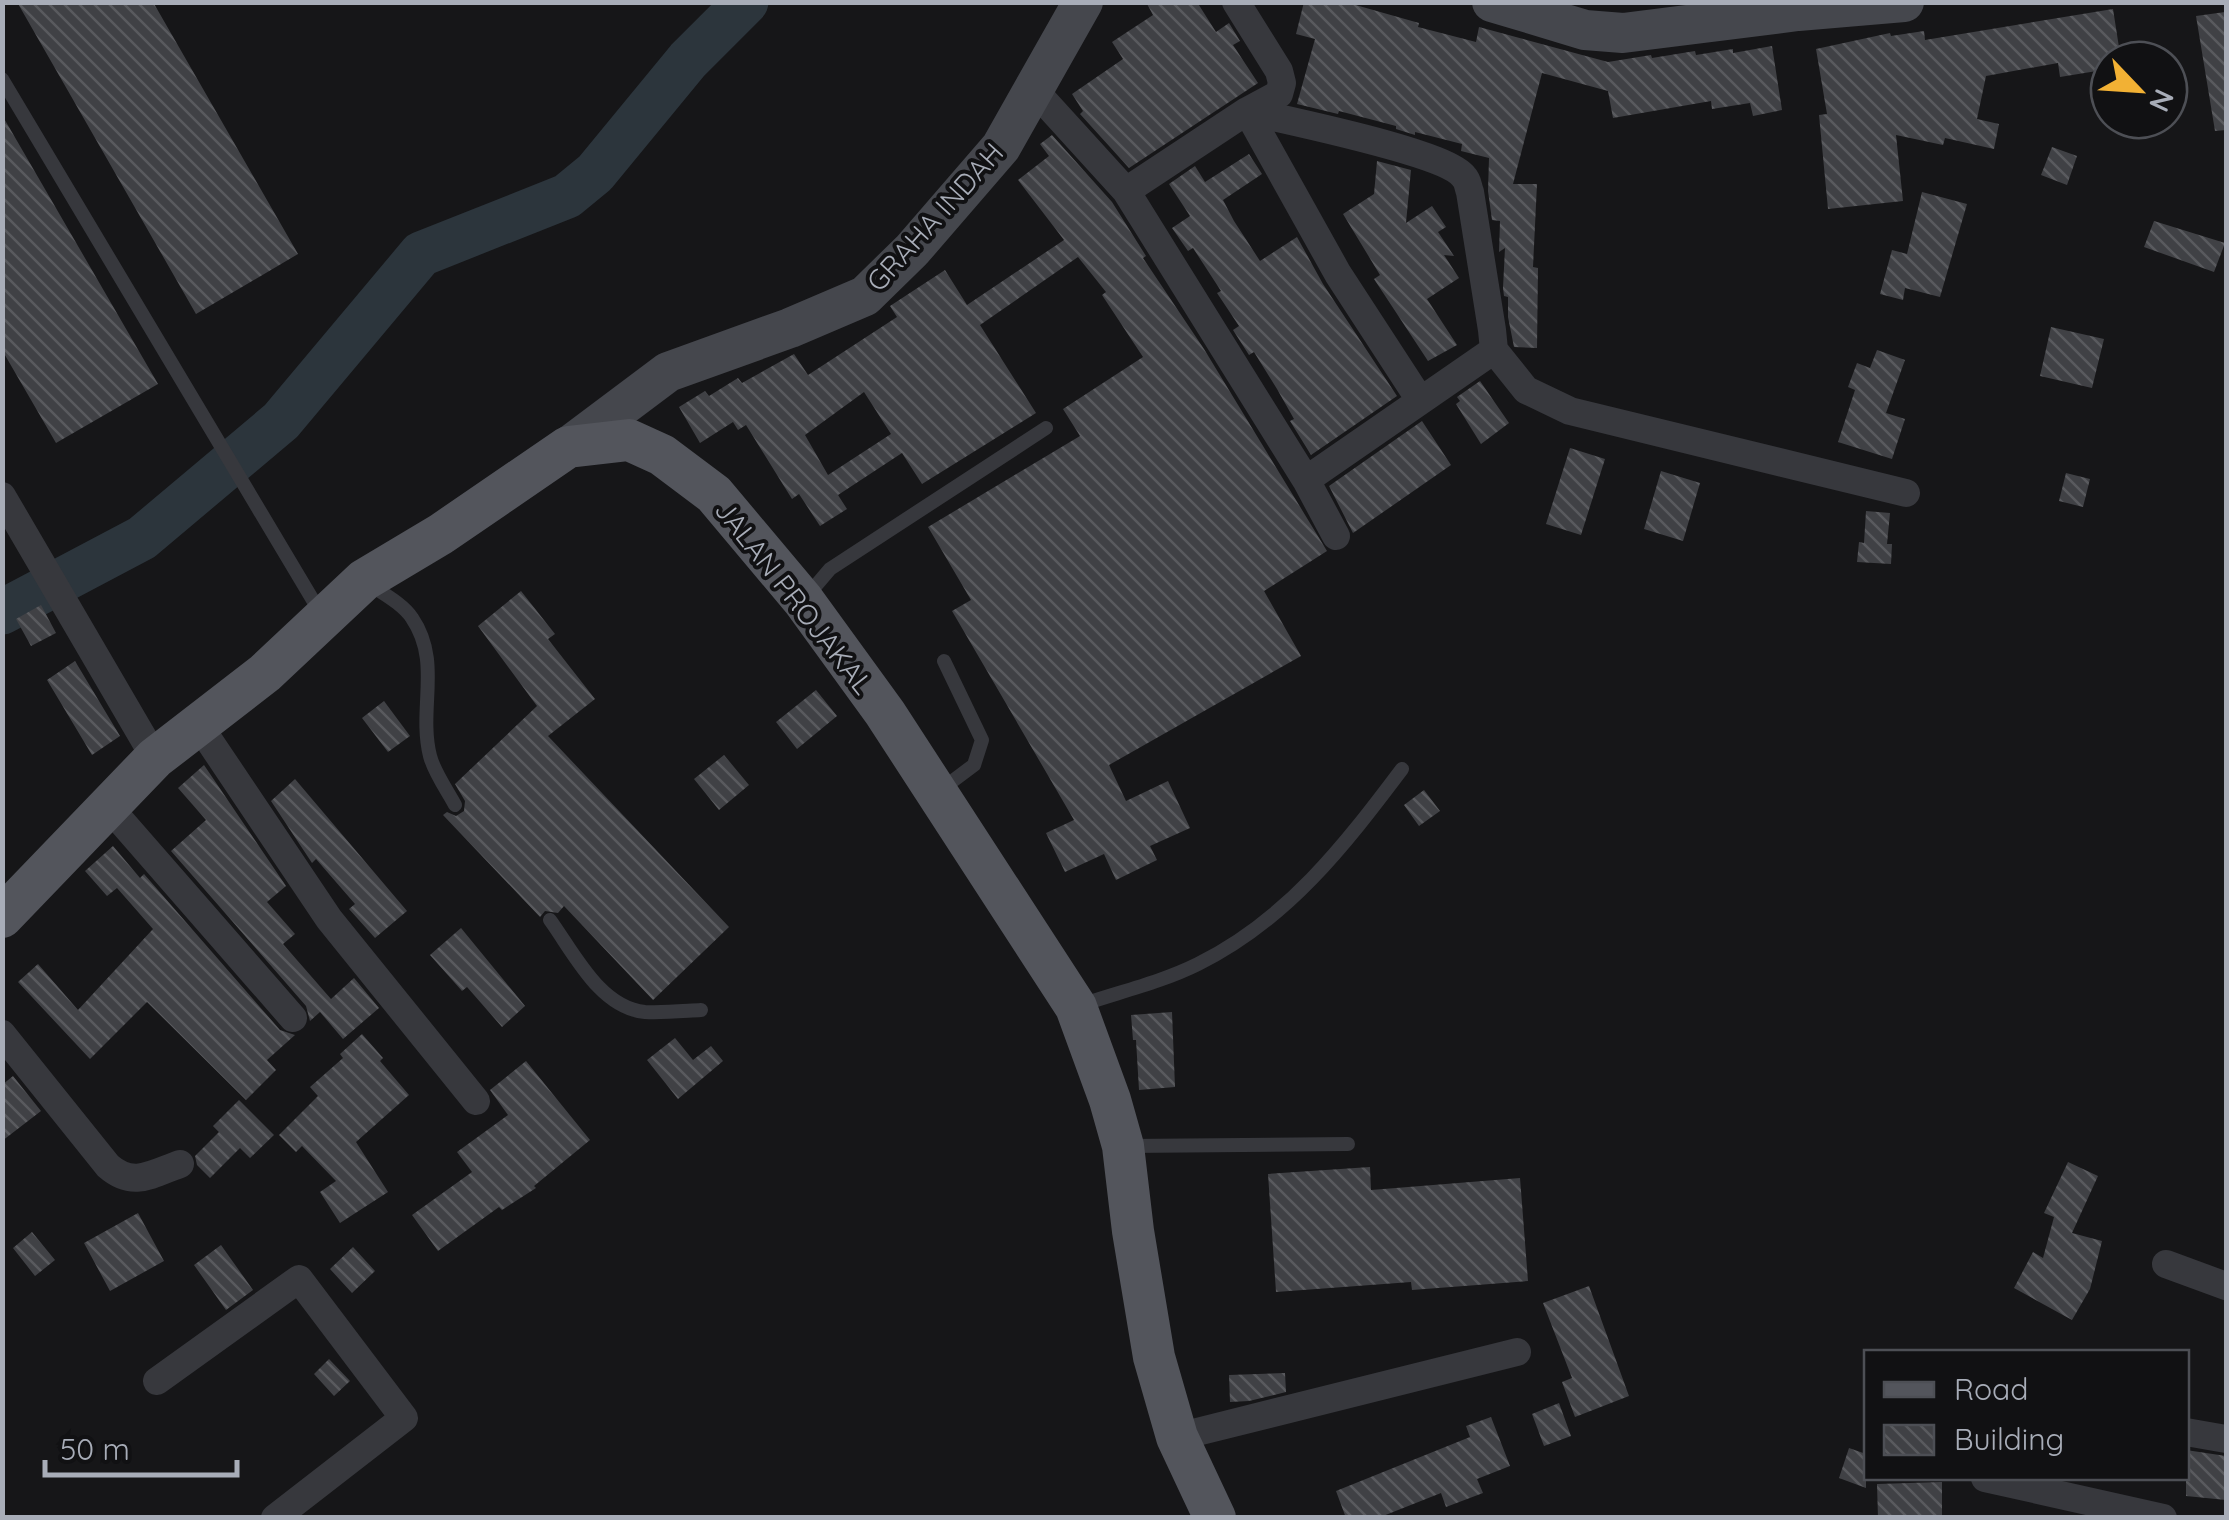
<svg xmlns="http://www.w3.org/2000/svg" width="2229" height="1520" font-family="Quicksand,sans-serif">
<defs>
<pattern id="building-back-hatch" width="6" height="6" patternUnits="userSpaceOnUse" patternTransform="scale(2.5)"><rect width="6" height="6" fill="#404145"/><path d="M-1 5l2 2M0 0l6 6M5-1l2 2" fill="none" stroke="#595a5e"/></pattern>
</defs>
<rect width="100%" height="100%" fill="#161618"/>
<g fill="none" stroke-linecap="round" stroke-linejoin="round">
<path stroke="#2c353c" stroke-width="45" d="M 2,612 L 142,538 L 281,421 L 421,254 L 567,196 L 595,173 L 688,60 L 746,2"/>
</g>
<path fill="url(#building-back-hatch)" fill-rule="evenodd" d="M 17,2 L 153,2 L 298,254 L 196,314 Z
M 1146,2 L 1197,2 L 1216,32 L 1229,23 L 1240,41 L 1233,45 L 1258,83 L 1129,168 L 1080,114 L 1083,111 L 1072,94 L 1123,59 L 1112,42 L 1153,15 Z
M 1304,2 L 1345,2 L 1419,23 L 1418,27 L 1476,42 L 1479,27 L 1608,62 L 1651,55 L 1652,58 L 1695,51 L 1696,55 L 1733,49 L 1733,53 L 1772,46 L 1782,110 L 1753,116 L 1750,103 L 1712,109 L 1711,101 L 1613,118 L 1608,91 L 1542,73 L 1513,184 L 1537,184 L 1533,267 L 1538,268 L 1537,348 L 1514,347 L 1508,317 L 1508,297 L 1504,296 L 1503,288 L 1505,248 L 1499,252 L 1500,221 L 1492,220 L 1488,191 L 1489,158 L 1461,151 L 1462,144 L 1415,132 L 1415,135 L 1396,129 L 1396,126 L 1339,111 L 1338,114 L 1297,104 L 1315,39 L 1296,34 Z
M 2113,9 L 2121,60 L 2109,60 L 2109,69 L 2060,77 L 2058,63 L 1986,76 L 1977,119 L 1999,124 L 1994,149 L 1945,138 L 1943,145 L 1896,135 L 1903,201 L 1828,209 L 1819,115 L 1827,114 L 1816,49 L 1890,33 L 1891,36 L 1924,31 L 1925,40 Z
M 2225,12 L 2226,130 L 2215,131 L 2196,16 Z
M 2,115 L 158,384 L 56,443 L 2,350 Z
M 1052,135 L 1112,202 L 1146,256 L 1143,258 L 1204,349 L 1327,551 L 1264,591 L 1301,656 L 1109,765 L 1126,801 L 1168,781 L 1190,828 L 1150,846 L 1157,860 L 1116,880 L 1104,854 L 1065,872 L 1046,833 L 1074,820 L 952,611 L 971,600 L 928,527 L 1080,436 L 1063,409 L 1143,357 L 1102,295 L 1106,292 L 1078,257 L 980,325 L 1036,413 L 922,484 L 902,453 L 838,495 L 847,509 L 820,526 L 799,494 L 792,499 L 746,425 L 738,430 L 733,422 L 700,443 L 679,407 L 705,391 L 709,396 L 738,378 L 742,383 L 794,354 L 808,375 L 897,317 L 890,306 L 945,270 L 967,305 L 1064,240 L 1018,180 L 1049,156 L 1040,144 ZM 864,392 L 891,434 L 828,475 L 805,435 Z
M 2052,147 L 2077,156 L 2067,185 L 2041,175 Z
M 1249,154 L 1262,174 L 1223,200 L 1234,221 L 1260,261 L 1297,237 L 1323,284 L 1397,396 L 1311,455 L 1290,421 L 1294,419 L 1277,389 L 1254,352 L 1249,355 L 1233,330 L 1239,326 L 1217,293 L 1221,291 L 1193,248 L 1188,251 L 1172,228 L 1190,216 L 1169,184 L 1195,166 L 1205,182 Z
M 1377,161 L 1411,170 L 1406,223 L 1432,206 L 1446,227 L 1438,232 L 1454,256 L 1444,255 L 1459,278 L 1427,299 L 1457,345 L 1428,361 L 1374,279 L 1380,275 L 1343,214 L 1374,194 Z
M 1922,192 L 1967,204 L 1940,297 L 1905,288 L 1903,300 L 1880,294 L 1892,250 L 1907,254 Z
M 2154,221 L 2225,243 L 2214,272 L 2144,247 Z
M 2051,327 L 2104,339 L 2092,388 L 2040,376 Z
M 1877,350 L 1905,360 L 1886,413 L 1905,419 L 1892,459 L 1838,442 L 1855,390 L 1848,387 L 1857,363 L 1870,368 Z
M 1480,381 L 1509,423 L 1481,444 L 1456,404 L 1460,401 L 1457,397 Z
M 1422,421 L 1451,465 L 1353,533 L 1329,486 Z
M 1570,448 L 1605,459 L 1581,535 L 1546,524 Z
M 1661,471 L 1700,483 L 1683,541 L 1644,529 Z
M 2066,473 L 2090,479 L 2083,507 L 2059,501 Z
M 1866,511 L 1890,513 L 1887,544 L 1892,544 L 1891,564 L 1857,562 L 1859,542 L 1864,543 Z
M 521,591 L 555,634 L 548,639 L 595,699 L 548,736 L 729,927 L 653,1000 L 564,906 L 558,913 L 545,911 L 540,917 L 443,815 L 447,812 L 456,816 L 464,811 L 465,801 L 455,784 L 537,706 L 478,626 Z
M 41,605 L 56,633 L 31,646 L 16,619 Z
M 75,661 L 120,736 L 92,755 L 47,680 Z
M 816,690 L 837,716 L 797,749 L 776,722 Z
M 384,701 L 410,736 L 388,752 L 362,718 Z
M 724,755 L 749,785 L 719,810 L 694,779 Z
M 204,765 L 286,886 L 267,902 L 295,934 L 283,944 L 331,999 L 354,978 L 379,1008 L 343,1039 L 320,1012 L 310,1021 L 306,1006 L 171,851 L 206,820 L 178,788 Z
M 295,779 L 407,911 L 375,938 L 349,909 L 355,904 L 316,859 L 312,863 L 271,801 Z
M 1424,790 L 1440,811 L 1419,826 L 1404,805 Z
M 113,846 L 140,878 L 144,874 L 280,1030 L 295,1035 L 267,1060 L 276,1070 L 246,1100 L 147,1002 L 90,1059 L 18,982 L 38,964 L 78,1010 L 153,929 L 117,888 L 107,896 L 85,871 Z
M 461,928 L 525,1006 L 502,1027 L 467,987 L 462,991 L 430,955 Z
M 1172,1012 L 1175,1087 L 1139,1090 L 1136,1040 L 1133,1040 L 1131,1015 Z
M 362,1034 L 383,1058 L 380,1061 L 409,1095 L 356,1142 L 388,1192 L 340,1223 L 320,1192 L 336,1181 L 302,1146 L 296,1152 L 279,1135 L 318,1096 L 310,1087 L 343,1058 L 340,1054 Z
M 675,1038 L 693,1060 L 711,1046 L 723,1061 L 678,1099 L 647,1060 Z
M 526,1061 L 590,1140 L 534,1186 L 536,1188 L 502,1210 L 499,1207 L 438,1251 L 412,1215 L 472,1172 L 457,1152 L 508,1115 L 490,1090 Z
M 13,1076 L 41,1111 L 2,1141 L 2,1085 Z
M 239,1100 L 274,1135 L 250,1158 L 240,1148 L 210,1178 L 197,1165 L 195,1156 L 219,1132 L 213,1126 Z
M 2068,1162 L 2098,1176 L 2072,1233 L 2102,1241 L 2090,1289 L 2072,1320 L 2014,1288 L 2033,1252 L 2043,1258 L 2054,1217 L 2044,1213 Z
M 1370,1167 L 1371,1190 L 1520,1178 L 1528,1281 L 1412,1290 L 1411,1282 L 1276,1292 L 1268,1174 Z
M 138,1213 L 164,1261 L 110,1291 L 84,1243 Z
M 32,1232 L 55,1260 L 35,1276 L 13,1248 Z
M 221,1245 L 253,1290 L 226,1310 L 194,1265 Z
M 353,1247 L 375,1271 L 352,1293 L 330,1269 Z
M 1589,1286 L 1629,1396 L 1575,1417 L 1562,1382 L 1572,1378 L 1543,1303 Z
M 329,1359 L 350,1381 L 334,1396 L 314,1374 Z
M 1285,1373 L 1286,1392 L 1249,1401 L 1230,1402 L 1229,1375 Z
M 1559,1403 L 1571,1436 L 1544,1446 L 1532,1414 Z
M 1491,1417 L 1510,1466 L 1477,1479 L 1483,1493 L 1446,1507 L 1441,1493 L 1378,1518 L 1346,1518 L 1336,1491 L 1470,1437 L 1466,1426 Z
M 1849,1448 L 1866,1454 L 1866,1488 L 1839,1478 Z
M 2186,1450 L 2226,1456 L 2226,1500 L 2186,1496 Z
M 1942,1482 L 1942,1518 L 1878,1518 L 1877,1484 Z"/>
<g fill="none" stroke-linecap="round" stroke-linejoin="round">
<path stroke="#37383d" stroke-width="14" d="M 2,79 L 320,612
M 369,584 C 382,593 403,604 412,618 C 442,662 418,708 430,756 C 434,772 447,790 455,805
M 807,596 L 830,569 L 1046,428
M 942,789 L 974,765 L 982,740 L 944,661
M 550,920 C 574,953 600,1008 645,1012 C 663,1013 683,1011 701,1010
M 1081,1005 C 1119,992 1162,982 1198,964 C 1287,920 1344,846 1402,769
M 1128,1146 L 1348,1144"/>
<path stroke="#37383d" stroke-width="28" d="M 1035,91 L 1126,191 L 1306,480 L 1336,536
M 1247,111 C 1284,120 1446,152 1464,177 C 1468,181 1468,187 1470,192 L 1492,330 L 1494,350 L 1306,480
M 1247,111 L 1338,274 L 1420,400
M 1126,191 L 1247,111 L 1279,94 L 1282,83 L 1279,71 L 1236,2
M 1494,350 L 1526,390 L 1570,411 L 1906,493
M 2,496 L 155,758
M 198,724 L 329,919 L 476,1101
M 108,806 L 293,1018
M 2,1034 L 108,1166 C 133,1188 152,1174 180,1164
M 2166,1264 L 2226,1286
M 157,1381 L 299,1279 L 404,1418 L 275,1518
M 2186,1432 L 2226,1439
M 1177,1437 L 1517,1352
M 1985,1478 L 2163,1518"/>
<path stroke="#45474d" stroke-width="40" d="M 1492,2 L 1585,30 L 1623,33 L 1798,11 L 1904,2
M 568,447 L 668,372 L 790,328 L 865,296 L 912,250 L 1001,147 L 1083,2"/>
<path stroke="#53555c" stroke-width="42" d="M 2,917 L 155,758 L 265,673 L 364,580 L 441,534 L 568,447 L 629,440 L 662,455 L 714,494 L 803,600 L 885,713 L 1076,1007 L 1110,1100 L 1123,1146 L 1133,1231 L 1154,1357 L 1177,1437 L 1215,1518"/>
</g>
<g text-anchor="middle" stroke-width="8" stroke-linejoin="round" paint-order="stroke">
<g font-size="28" fill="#a8adb8" stroke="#111113">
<text transform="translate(935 217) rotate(-48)" y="10">GRAHA INDAH</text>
<text transform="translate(794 597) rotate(52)" y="10">JALAN PROJAKAL</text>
</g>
</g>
<rect width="2229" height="1520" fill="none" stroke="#a8adb8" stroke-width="10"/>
<rect x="1864" y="1350" width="325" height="130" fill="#111113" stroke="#4d4f55" stroke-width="2.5"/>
<rect x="1884" y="1382" width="50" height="15" fill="#53555c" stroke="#4d4f55" stroke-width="2.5"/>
<text x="1954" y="1400" font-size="30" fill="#a8adb8">Road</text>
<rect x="1884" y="1425" width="50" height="30" fill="url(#building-back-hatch)" stroke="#4d4f55" stroke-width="2.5"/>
<text x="1954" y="1450" font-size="30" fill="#a8adb8">Building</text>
<g transform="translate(2139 90) rotate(115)"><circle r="48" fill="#111113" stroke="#4d4f55" stroke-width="2.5"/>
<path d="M0-8L18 38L0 25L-18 38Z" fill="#f2b134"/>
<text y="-15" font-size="28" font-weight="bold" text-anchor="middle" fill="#a8adb8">N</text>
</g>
<path d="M45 1460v15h192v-15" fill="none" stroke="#a8adb8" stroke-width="5"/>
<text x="60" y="1460" font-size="30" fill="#a8adb8" stroke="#111113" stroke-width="8" paint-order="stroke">50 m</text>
</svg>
